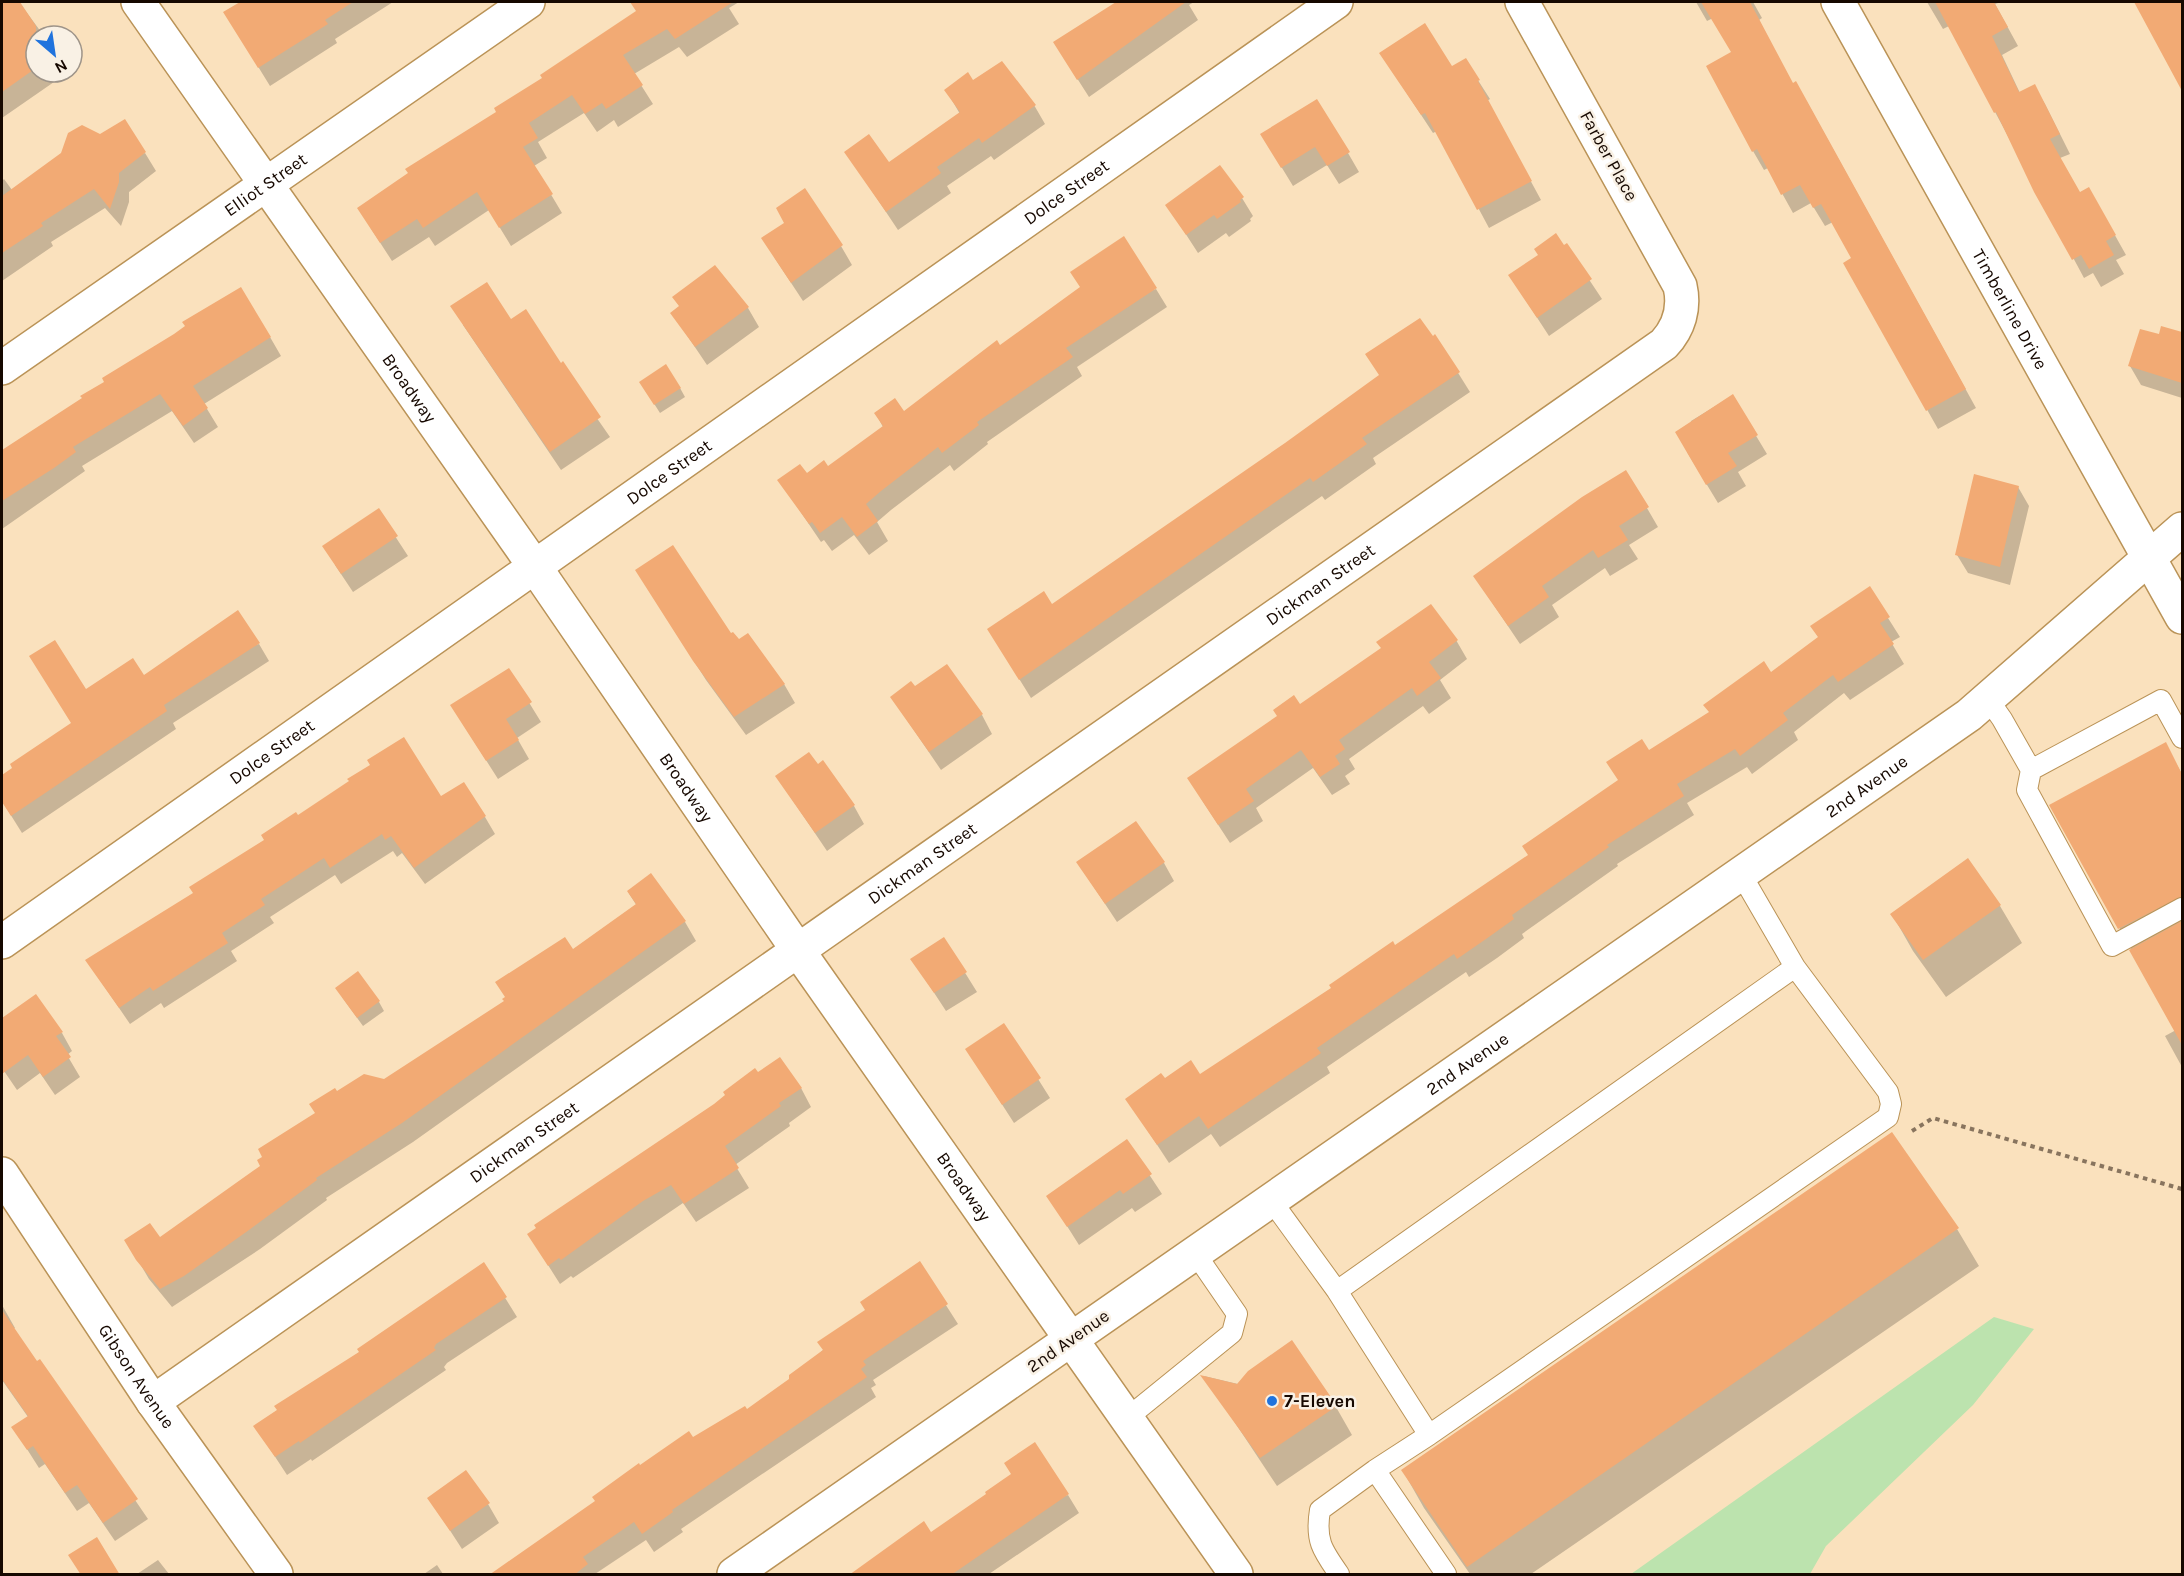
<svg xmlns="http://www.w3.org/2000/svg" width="2184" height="1576" font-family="Karla,sans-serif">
<rect width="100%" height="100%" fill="#fae1bd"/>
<path fill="#bce3ae" d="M 1994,1317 L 2034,1329 L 1973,1405 L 1826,1546 L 1810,1574 L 1631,1574 Z"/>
<path fill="#0003" d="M 2,2 L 19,2 L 44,36 L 36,36 L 36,72 L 67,73 L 2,118 Z
M 242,2 L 393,2 L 335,39 L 337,43 L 270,86 L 225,13 Z
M 645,2 L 739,2 L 729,8 L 739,24 L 687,57 L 679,47 L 634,74 L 653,104 L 618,127 L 614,120 L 597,132 L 584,113 L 538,142 L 547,158 L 534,166 L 562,213 L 511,246 L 489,210 L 435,246 L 429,237 L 392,261 L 370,227 L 498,112 L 638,12 L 636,7 Z
M 1128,2 L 1194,2 L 1189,5 L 1198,20 L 1089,97 L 1066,61 L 1104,15 Z
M 1696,2 L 1753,2 L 1762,18 L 1759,20 L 1793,85 L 1807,102 L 1976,408 L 1938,429 L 1845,264 L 1853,258 L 1833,222 L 1825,226 L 1811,203 L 1793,213 L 1768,168 L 1764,170 L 1753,151 L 1733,53 L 1713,18 L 1707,21 Z
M 1927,2 L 2001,2 L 1995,4 L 2018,46 L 2002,55 L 2020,93 L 2034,86 L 2045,104 L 2070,154 L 2060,158 L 2080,194 L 2089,189 L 2126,255 L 2116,260 L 2124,274 L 2101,287 L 2093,273 L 2084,278 L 1949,26 L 1943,29 Z
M 2135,2 L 2182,2 L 2182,85 L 2174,69 Z
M 1381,54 L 1452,69 L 1465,60 L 1490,99 L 1487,101 L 1541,200 L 1489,228 L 1437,131 L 1433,133 Z
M 946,90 L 1034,105 L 1045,124 L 994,160 L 991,156 L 947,186 L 951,193 L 898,230 L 846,152 L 888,164 L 960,114 Z
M 1262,135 L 1348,153 L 1359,172 L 1339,184 L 1327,165 L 1293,186 Z
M 145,153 L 156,171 L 129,192 L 129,202 L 121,226 L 105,208 L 51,242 L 53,246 L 2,281 L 2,181 L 4,179 L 12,190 Z
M 1242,198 L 1253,216 L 1250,219 L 1251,221 L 1229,237 L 1226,233 L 1198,253 L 1167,205 Z
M 1566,245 L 1602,299 L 1549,336 L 1510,276 Z
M 841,246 L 852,265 L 803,301 L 774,257 Z
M 715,267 L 748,308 L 759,327 L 707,365 L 672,313 L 680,307 L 674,298 Z
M 1156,289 L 1167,307 L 1077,367 L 1082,376 L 987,442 L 988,444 L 954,471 L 950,465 L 891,510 L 877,522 L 888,541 L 869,555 L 854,535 L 832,551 L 824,540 L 821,542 L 779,480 L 827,468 L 883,427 L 876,414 L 904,413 L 1000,347 Z
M 511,321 L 560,365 L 610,437 L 561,470 L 463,325 Z
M 2162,328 L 2182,334 L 2182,398 L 2141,385 L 2130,366 L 2160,336 Z
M 1435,336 L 1470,392 L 1373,458 L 1376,464 L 1325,500 L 1322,496 L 1031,698 L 1000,648 L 1052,606 L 1286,444 Z
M 270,337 L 281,356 L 204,404 L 218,427 L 194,443 L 172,411 L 82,466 L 85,471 L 2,529 L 2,452 L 84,399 Z
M 680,388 L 685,397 L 660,413 L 646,391 Z
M 1732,396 L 1767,454 L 1738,472 L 1746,486 L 1718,503 L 1687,452 L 1691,421 Z
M 1626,472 L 1658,527 L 1629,545 L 1638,559 L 1610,576 L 1605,568 L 1552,605 L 1559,617 L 1520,644 L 1475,577 Z
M 2018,487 L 2029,506 L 2010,585 L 1968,573 L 1957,555 Z
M 378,510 L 408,556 L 353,592 L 335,565 Z
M 1869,588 L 1900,637 L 1891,642 L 1904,664 L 1850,700 L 1844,693 L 1794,732 L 1798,740 L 1752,774 L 1747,767 L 1687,803 L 1694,815 L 1617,864 L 1618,866 L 1522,934 L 1524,938 L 1497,958 L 1469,977 L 1466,972 L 1327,1067 L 1330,1073 L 1220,1147 L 1211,1134 L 1169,1163 L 1127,1099 L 1165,1080 L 1200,1076 L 1530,856 L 1619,781 L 1648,752 L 1771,674 L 1819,638 L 1812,627 Z
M 648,589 L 731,636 L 784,684 L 795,703 L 746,735 L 706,680 Z
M 1456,640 L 1467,659 L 1440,680 L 1451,698 L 1429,714 L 1423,706 L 1349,759 L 1355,769 L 1345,776 L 1350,784 L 1332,795 L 1313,768 L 1256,808 L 1263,821 L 1230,843 L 1200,797 L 1300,706 Z
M 259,644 L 269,661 L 173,723 L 176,729 L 22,833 L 2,801 L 2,777 L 73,724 L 85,691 Z
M 509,670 L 541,722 L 517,738 L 529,759 L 498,779 L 463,724 Z
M 915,688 L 982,715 L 992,734 L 941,770 L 892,698 Z
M 2165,744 L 2182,774 L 2182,1067 L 2165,1036 L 2176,1030 L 2051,805 Z
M 777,777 L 854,806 L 864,824 L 827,851 Z
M 441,799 L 485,817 L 495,834 L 425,884 L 402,853 L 397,857 L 393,851 L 341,884 L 335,875 L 270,917 L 274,923 L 231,951 L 237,961 L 164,1008 L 161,1003 L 130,1024 L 87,961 L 195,894 L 298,817 Z
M 1968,860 L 2000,906 L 2022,943 L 1946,997 L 1913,951 L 1892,914 Z
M 1078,863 L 1164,863 L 1174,881 L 1117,922 Z
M 628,892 L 685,922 L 696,941 L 413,1142 L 326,1198 L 327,1200 L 260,1249 L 172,1307 L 149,1279 L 126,1240 L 160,1239 L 262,1167 L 337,1093 L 385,1080 L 506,1002 L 637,906 Z
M 944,939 L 977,992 L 946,1011 L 912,959 Z
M 342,997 L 379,1002 L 384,1011 L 363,1026 Z
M 7,1021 L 62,1033 L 72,1051 L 67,1055 L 80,1077 L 55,1095 L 40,1073 L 17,1090 L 2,1068 L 2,1024 Z
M 1004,1025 L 1050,1098 L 1014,1123 L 967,1050 Z
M 758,1075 L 801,1088 L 811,1107 L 789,1123 L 790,1126 L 735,1165 L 749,1188 L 696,1222 L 683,1203 L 573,1278 L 571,1276 L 560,1284 L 529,1235 Z
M 1127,1141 L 1162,1194 L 1135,1212 L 1132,1208 L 1079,1245 L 1048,1196 Z
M 1957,1229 L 1979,1266 L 1531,1574 L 1470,1574 L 1424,1508 L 1403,1471 Z
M 919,1263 L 958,1324 L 873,1380 L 876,1385 L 871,1388 L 876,1397 L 681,1529 L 683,1532 L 654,1552 L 646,1540 L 595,1574 L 492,1574 L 596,1502 L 640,1467 L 747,1411 L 790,1380 Z
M 484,1264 L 517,1317 L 447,1363 L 444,1367 L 446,1370 L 312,1461 L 311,1459 L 287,1475 L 255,1426 Z
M 2,1305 L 15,1328 L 13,1329 L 37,1362 L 40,1361 L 148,1519 L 115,1541 L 89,1503 L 77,1511 L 45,1464 L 39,1468 L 13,1427 L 28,1417 L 2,1380 Z
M 1204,1376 L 1336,1407 L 1352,1435 L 1277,1486 Z
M 1068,1495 L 1079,1513 L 989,1574 L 851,1574 L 931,1534 Z
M 429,1498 L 488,1504 L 499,1523 L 462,1549 Z
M 158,1560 L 169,1574 L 137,1574 Z
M 437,1565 L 443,1574 L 424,1574 Z"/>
<path fill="#f2aa74" d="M 2,2 L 20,2 L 36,26 L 36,68 L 2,92 Z
M 240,2 L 353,2 L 325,20 L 328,24 L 258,68 L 223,12 Z
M 630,2 L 733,2 L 675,39 L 667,29 L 623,55 L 643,85 L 606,109 L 602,103 L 585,114 L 572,95 L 529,123 L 538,138 L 523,147 L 553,194 L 499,228 L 477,192 L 423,228 L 417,219 L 380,243 L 357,208 L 408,173 L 405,169 L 496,112 L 494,108 L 542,78 L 540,75 L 636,11 Z
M 1116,2 L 1186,2 L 1077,80 L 1053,42 Z
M 1701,2 L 1750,2 L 1793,83 L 1796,81 L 1966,389 L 1926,411 L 1843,263 L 1851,258 L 1821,204 L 1813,208 L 1800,185 L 1781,195 L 1757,149 L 1752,152 L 1706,66 L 1731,52 Z
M 1935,2 L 1994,2 L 2008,27 L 1992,36 L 2019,92 L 2035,84 L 2060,134 L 2050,139 L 2080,192 L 2089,187 L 2116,235 L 2106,241 L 2114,255 L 2089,269 L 2081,255 L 2072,260 L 2034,192 L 1996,112 L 1994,113 Z
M 2134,2 L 2182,2 L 2182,91 Z
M 1425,23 L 1452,66 L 1466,58 L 1480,80 L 1478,81 L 1532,181 L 1477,210 L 1425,113 L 1421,115 L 1379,53 Z
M 1002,61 L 1036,105 L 982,143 L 979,138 L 937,167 L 941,173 L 886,212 L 844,152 L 869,134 L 889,162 L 960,112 L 944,90 L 968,72 L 973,80 Z
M 1317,99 L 1350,152 L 1327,166 L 1315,147 L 1281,168 L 1260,134 Z
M 125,119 L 146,152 L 119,173 L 119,182 L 110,209 L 94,189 L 41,223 L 43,226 L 2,253 L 2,196 L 61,153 L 68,133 L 82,125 L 100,134 Z
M 1220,165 L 1244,197 L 1240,200 L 1241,202 L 1217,219 L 1214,215 L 1186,235 L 1165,205 Z
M 805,188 L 843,245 L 791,283 L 761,238 L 784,223 L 776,208 Z
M 1556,233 L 1564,245 L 1567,243 L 1592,279 L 1537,318 L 1508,275 L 1538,255 L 1534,249 Z
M 1124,236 L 1157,288 L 1066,348 L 1073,357 L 977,422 L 979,425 L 942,453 L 938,447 L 881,491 L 866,504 L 878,521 L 857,537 L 842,517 L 820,533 L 812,522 L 809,524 L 777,480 L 800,464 L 807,473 L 824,460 L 828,466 L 883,426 L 874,413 L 895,398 L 904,411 L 997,340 L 1000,345 L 1080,287 L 1070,272 Z
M 715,265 L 749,307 L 695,347 L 670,313 L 679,306 L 672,297 Z
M 487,282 L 511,319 L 526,309 L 561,363 L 563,361 L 601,417 L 550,452 L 450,306 Z
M 241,287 L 271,337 L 193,386 L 208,408 L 183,426 L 160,394 L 73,447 L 76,452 L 54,468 L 2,501 L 2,450 L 82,398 L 80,396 L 104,382 L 102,378 L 174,334 L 185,326 L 182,322 Z
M 1420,318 L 1433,336 L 1435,334 L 1460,372 L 1362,438 L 1367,444 L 1313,482 L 1310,478 L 1019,680 L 987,629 L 1044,591 L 1052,604 L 1285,443 L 1379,375 L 1365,354 Z
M 2161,326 L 2182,332 L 2182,383 L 2128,366 L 2140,329 L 2159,334 Z
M 666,364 L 681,388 L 654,405 L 639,382 Z
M 1733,394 L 1758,435 L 1728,453 L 1737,466 L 1706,485 L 1675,432 Z
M 1626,470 L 1649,507 L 1619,526 L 1628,540 L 1598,558 L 1593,550 L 1542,586 L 1549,597 L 1508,626 L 1473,576 L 1582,497 Z
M 1974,474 L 2019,486 L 2000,567 L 1955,555 Z
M 379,508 L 398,536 L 341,574 L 322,546 Z
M 673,545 L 731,633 L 733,632 L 739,639 L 748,633 L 785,684 L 734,717 L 693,661 L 635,570 Z
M 1870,586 L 1890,617 L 1880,623 L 1894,644 L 1838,682 L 1833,675 L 1783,713 L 1788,720 L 1740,756 L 1735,749 L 1677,784 L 1684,796 L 1607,845 L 1609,847 L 1512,915 L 1514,919 L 1486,939 L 1457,959 L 1454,954 L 1317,1048 L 1321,1053 L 1208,1129 L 1199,1116 L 1157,1145 L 1125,1099 L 1161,1073 L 1165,1078 L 1191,1060 L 1200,1074 L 1331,988 L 1329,985 L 1393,941 L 1395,945 L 1528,855 L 1522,846 L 1618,780 L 1606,762 L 1642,739 L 1649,750 L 1709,712 L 1703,705 L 1764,661 L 1771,672 L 1818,637 L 1810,626 Z
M 1431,604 L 1458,640 L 1429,662 L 1441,678 L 1417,696 L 1412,688 L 1339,740 L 1345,749 L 1335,756 L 1340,764 L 1320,777 L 1301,750 L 1246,789 L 1254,801 L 1218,825 L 1187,778 L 1277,716 L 1273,710 L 1294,695 L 1300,704 L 1381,648 L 1376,642 Z
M 238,610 L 260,643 L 164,705 L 167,711 L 11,816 L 2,802 L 2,775 L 12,768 L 10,764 L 71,723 L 29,656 L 55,640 L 86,689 L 133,658 L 144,675 Z
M 947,664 L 983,714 L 929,752 L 890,697 L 911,681 L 915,686 Z
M 509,668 L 532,702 L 506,719 L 519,740 L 486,761 L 450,705 Z
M 404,737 L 441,796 L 464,782 L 486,816 L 414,868 L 391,836 L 385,840 L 382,834 L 330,868 L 324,858 L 261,899 L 265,905 L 222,933 L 228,943 L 153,991 L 150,987 L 119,1008 L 85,960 L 193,893 L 189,887 L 264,840 L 261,835 L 296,812 L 298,815 L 349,781 L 347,779 L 370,765 L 367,760 Z
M 2166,742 L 2182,774 L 2182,896 L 2118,929 L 2049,805 Z
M 809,752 L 818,764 L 823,760 L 855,805 L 815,833 L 775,776 Z
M 1136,821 L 1165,862 L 1105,904 L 1076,862 Z
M 1968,858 L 2001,905 L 1923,960 L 1890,914 Z
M 651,873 L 686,921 L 402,1123 L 316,1178 L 317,1180 L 249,1230 L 184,1276 L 160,1289 L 136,1260 L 124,1240 L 150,1223 L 160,1237 L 260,1166 L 257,1160 L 262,1157 L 258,1149 L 315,1113 L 309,1104 L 335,1088 L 337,1091 L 364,1074 L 384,1079 L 504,1001 L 502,999 L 505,997 L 495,982 L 565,937 L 573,949 L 636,904 L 627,891 Z
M 2182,921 L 2182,1045 L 2129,950 Z
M 944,937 L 967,972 L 934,993 L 910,959 Z
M 358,971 L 380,1001 L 357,1018 L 335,988 Z
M 36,994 L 63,1032 L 56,1036 L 71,1057 L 43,1077 L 28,1055 L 2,1074 L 2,1018 Z
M 1004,1023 L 1041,1078 L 1002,1105 L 965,1049 Z
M 780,1057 L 802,1088 L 779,1103 L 781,1106 L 725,1146 L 739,1168 L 684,1204 L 671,1185 L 643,1201 L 561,1260 L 559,1258 L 548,1266 L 527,1234 L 536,1228 L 534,1225 L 714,1104 L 725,1095 L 723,1092 L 755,1068 L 758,1072 Z
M 1892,1132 L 1959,1228 L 1467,1567 L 1401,1470 Z
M 1127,1139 L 1152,1174 L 1123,1194 L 1120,1190 L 1067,1227 L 1046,1196 Z
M 920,1261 L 948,1304 L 863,1361 L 866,1365 L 861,1369 L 867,1377 L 672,1510 L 673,1512 L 642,1534 L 634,1522 L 583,1557 L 588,1564 L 574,1575 L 489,1575 L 595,1501 L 592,1497 L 639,1463 L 640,1465 L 689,1431 L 693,1437 L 745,1406 L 747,1409 L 789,1379 L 789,1375 L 823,1350 L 817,1342 L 865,1310 L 860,1302 Z
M 484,1262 L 507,1297 L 436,1344 L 434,1348 L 436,1350 L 300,1443 L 299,1441 L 275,1457 L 253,1426 L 277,1410 L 274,1406 L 359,1352 L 357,1349 Z
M 2,1310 L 37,1361 L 40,1359 L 138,1499 L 103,1523 L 77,1485 L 65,1493 L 33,1446 L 27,1450 L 11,1427 L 28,1416 L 2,1379 Z
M 1292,1340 L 1337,1406 L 1260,1458 L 1200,1375 L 1237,1384 L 1248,1371 Z
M 1035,1442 L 1069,1494 L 951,1575 L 849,1575 L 924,1521 L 931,1532 L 986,1494 L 985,1492 L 1011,1474 L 1004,1463 Z
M 466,1470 L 490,1503 L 450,1531 L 427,1498 Z
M 97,1537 L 120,1575 L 81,1575 L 68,1555 Z"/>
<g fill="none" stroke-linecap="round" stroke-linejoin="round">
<g stroke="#ba9357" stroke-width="22">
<path id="lane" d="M 1988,699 L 2002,719 L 2031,770 L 2161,700 L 2182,738
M 2031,770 L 2027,790 L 2112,946 L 2182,908
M 1271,1200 L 1337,1291 L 1795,967 L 1741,874
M 1337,1291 L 1429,1435 L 1375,1470 L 1446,1574
M 1126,1419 L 1232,1333 L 1237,1314 L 1195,1253
M 1429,1435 L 1888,1117 L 1891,1104 L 1888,1092 L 1795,967
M 1339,1574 C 1322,1550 1315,1540 1320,1510 L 1375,1470"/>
</g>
<g stroke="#ba9357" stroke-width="36">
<g id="street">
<path id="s1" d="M 1838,2 L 2182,617"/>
<path id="s2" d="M 2,368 L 528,2"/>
<path id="s3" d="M 2,942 L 1336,2"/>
<path id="s4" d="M 2,1174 L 153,1402 L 276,1574"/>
<path id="s5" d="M 153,1402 L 1664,344 C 1679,328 1685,308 1680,286 L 1522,2"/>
<path d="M 734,1574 L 1070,1340"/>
</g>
</g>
<g stroke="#ba9357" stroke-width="36">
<g id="secondary">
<path id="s6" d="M 138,2 L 535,567 L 799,952 L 1236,1574"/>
<path id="s7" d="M 1070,1340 L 1969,715 L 2182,529"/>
</g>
</g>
<path stroke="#88745e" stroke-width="4" stroke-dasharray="4.5 4.5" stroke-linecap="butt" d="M 1912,1131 L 1933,1118 L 2182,1189"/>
<use href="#lane" stroke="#fff" stroke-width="20"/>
<use href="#street" stroke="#fff" stroke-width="33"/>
<use href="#secondary" stroke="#fff" stroke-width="33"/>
</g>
<circle fill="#2073dd" stroke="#f9f1e5" stroke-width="2" cx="1272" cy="1401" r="6"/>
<g text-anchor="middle" stroke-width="5" stroke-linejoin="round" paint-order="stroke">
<g font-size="18" fill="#160800" stroke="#f9f1e5">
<text transform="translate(1609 156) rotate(61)" y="6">Farber Place</text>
<text dy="6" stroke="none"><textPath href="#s2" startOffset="321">Elliot Street</textPath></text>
<text dy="6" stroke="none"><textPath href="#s3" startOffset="1302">Dolce Street</textPath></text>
<text dy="6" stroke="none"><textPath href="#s1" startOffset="352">Timberline Drive</textPath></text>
<text dy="6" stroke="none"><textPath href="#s6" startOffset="472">Broadway</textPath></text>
<text dy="6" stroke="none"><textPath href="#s3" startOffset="816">Dolce Street</textPath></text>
<text dy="6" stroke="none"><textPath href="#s5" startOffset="1425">Dickman Street</textPath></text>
<text dy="6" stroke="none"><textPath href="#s3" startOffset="330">Dolce Street</textPath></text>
<text dy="6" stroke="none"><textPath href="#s7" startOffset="970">2nd Avenue</textPath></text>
<text dy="6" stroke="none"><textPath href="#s6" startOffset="958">Broadway</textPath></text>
<text dy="6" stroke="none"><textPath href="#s5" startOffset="939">Dickman Street</textPath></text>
<text dy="6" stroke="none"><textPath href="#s7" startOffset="484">2nd Avenue</textPath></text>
<text dy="6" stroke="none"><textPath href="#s5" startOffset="453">Dickman Street</textPath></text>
<text dy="6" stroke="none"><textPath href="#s6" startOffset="1444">Broadway</textPath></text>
<text transform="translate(1068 1341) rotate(-35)" y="6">2nd Avenue</text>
<text dy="6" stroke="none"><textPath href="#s4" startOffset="243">Gibson Avenue</textPath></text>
</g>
<g font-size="18" font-weight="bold" fill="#160800" stroke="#f9f1e5" text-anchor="start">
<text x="1284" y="1407">7-Eleven</text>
</g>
</g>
<rect width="2184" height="1576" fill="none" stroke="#160800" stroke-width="6"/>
<g transform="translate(54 54) rotate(151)"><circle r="28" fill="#f9f1e5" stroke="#9e9489" stroke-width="1.5"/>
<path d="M0-4.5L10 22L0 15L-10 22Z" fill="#2073dd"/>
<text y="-9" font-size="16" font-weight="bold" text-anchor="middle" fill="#160800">N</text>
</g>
</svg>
